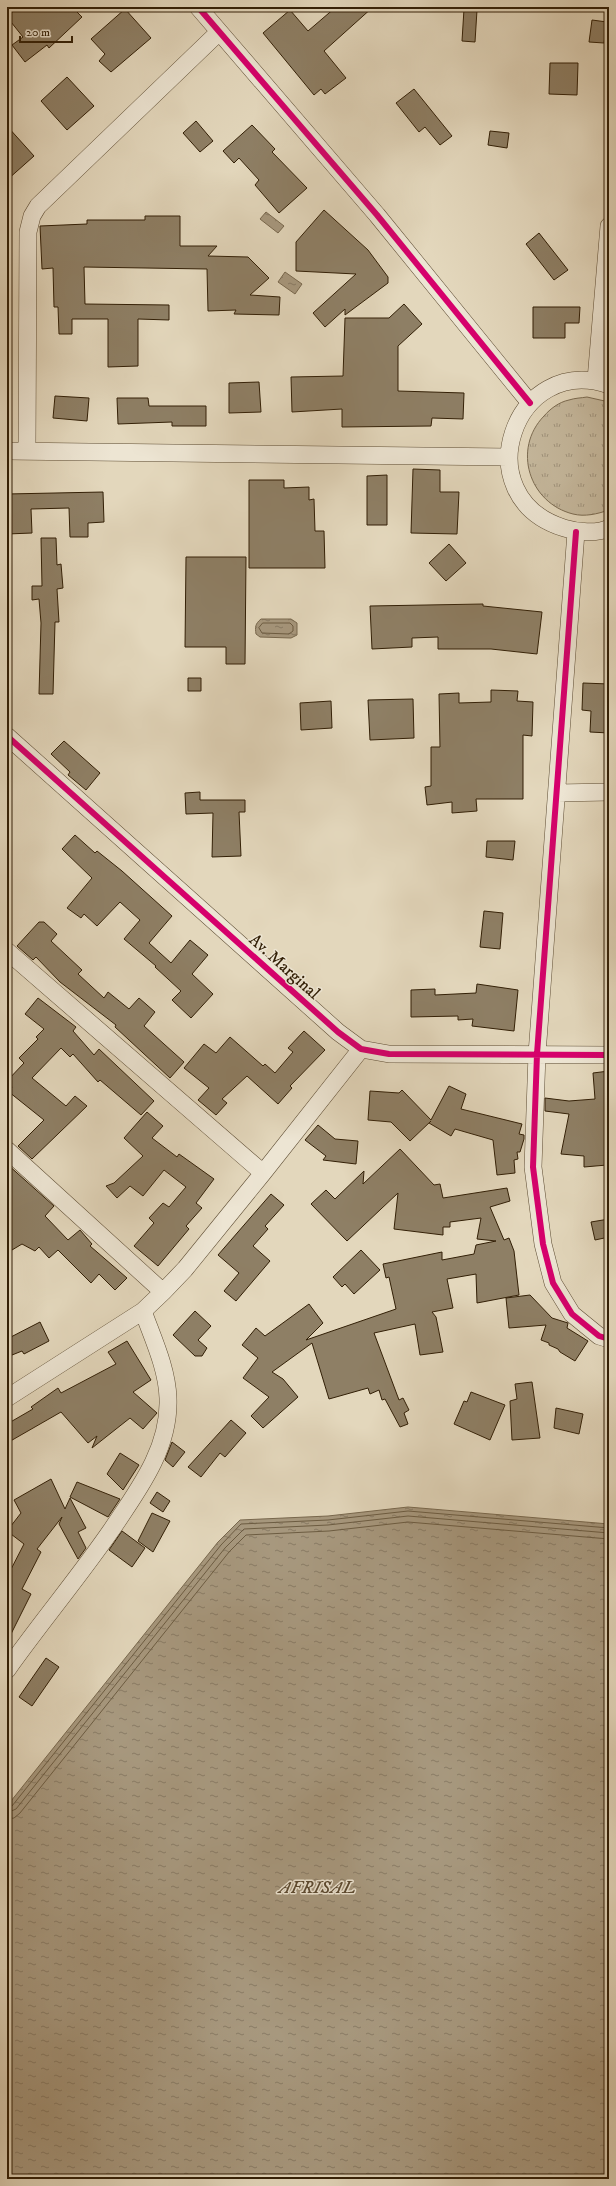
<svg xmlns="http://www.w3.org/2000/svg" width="616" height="2186" font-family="'IM FELL DW Pica',serif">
<defs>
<pattern id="grass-tufts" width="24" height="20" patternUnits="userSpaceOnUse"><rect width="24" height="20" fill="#c5b89d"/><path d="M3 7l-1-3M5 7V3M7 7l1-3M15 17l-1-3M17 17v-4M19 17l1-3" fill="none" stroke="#a1957e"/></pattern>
<pattern id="water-ripples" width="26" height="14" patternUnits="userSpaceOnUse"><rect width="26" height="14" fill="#a7987e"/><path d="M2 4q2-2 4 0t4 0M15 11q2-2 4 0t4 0" fill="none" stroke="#897b65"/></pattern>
</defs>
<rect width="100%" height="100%" fill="#e3d7bc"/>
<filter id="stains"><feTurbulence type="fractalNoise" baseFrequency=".005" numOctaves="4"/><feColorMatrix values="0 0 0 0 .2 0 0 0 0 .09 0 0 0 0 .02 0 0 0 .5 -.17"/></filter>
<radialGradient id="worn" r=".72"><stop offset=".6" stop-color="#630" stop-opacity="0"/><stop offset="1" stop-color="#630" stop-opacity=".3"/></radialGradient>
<path fill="url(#grass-tufts)" stroke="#7c6c52" d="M 587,397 L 609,402 L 609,510 C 597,514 585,517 573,514 C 529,503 512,449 544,416 C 550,409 559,402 569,400 C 575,398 581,398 587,397 Z"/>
<path fill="url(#water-ripples)" stroke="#78684e" d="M 266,212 L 284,226 L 278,233 L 260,219 Z
M 285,272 L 302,284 L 295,294 L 278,282 Z
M 261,619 L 291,619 L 297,623 L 297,635 L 291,638 L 260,637 L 256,634 C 255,627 255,624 261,619 Z
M 408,1507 L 609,1524 L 609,2179 L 7,2179 L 7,1806 L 218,1542 L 240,1520 L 328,1516 Z"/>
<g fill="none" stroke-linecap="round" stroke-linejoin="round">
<path stroke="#6c5c42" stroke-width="1" d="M 263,623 L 290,623 L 293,626 L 293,631 L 289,634 L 262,633 L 259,628 Z
M 7,1808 L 12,1806 L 221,1545 L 241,1524 L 328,1520 L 408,1511 L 609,1528
M 7,1813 L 16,1809 L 225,1548 L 244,1529 L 328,1525 L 408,1516 L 609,1533
M 7,1819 L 14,1818 L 20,1813 L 229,1552 L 246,1535 L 329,1531 L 408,1522 L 609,1539"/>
</g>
<path fill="#8e7f65" stroke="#321f06" d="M 18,7 L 72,7 L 82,17 L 49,48 L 47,45 L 25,62 L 12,45 L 23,37 L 7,17 Z
M 336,7 L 373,7 L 324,51 L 346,78 L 325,94 L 321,89 L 314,95 L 263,33 L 290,10 L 308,31 Z
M 125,9 L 151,38 L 111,72 L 99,61 L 105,54 L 91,39 Z
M 464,9 L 477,10 L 475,42 L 462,41 Z
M 592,20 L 607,22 L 604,43 L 589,42 Z
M 550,63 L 578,63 L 577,95 L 549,94 Z
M 67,77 L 94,106 L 67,130 L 41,101 Z
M 414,89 L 452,136 L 440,145 L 425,127 L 419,132 L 396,103 Z
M 196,121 L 213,141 L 200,152 L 183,133 Z
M 252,125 L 275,149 L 272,152 L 307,188 L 279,213 L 255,185 L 259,180 L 239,158 L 234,163 L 223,151 Z
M 7,126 L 34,156 L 7,180 Z
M 490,131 L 509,133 L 507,148 L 488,145 Z
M 324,210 L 368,250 L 388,277 L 388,283 L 345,315 L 345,309 L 325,327 L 313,313 L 356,274 L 296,271 L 296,242 Z
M 145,216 L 180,216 L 180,246 L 217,246 L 208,256 L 248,257 L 269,278 L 250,295 L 280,297 L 279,315 L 234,314 L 236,310 L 208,311 L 207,269 L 84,267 L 85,304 L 169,305 L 169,320 L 138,319 L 138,366 L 108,367 L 108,319 L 72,319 L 72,334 L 59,334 L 58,307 L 54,307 L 53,268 L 42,269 L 40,226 L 87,224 L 87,220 L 145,220 Z
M 539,233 L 568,270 L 554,280 L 526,244 Z
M 404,304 L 422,324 L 398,346 L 398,391 L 464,393 L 463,419 L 432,418 L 431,426 L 342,427 L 342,409 L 292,412 L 291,377 L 343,376 L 345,318 L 389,318 Z
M 533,307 L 580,307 L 579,323 L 565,323 L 565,338 L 533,338 Z
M 259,382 L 261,412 L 229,413 L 229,383 Z
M 55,396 L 89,398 L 87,421 L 53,418 Z
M 117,398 L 148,398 L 149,406 L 206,406 L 206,426 L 172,426 L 172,422 L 118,424 Z
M 413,469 L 440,470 L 440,492 L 459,492 L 457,534 L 411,533 Z
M 387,475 L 387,525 L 367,525 L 367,476 Z
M 249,480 L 284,480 L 284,488 L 309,487 L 309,500 L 314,499 L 315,531 L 324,531 L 325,568 L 249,568 Z
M 103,492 L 104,522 L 88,523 L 88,537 L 70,537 L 69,508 L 31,509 L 32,533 L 7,534 L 7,494 Z
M 41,538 L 56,538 L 57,565 L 61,564 L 63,588 L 57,589 L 59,622 L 55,622 L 53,694 L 39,694 L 41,623 L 39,599 L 32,600 L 32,586 L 42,586 Z
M 449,544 L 466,563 L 446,581 L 429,563 Z
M 186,557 L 246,557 L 245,664 L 226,664 L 226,647 L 185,647 Z
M 483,604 L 483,606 L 542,612 L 537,654 L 491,649 L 438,649 L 438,637 L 412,638 L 412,647 L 372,649 L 370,606 Z
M 188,678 L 201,678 L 201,691 L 188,691 Z
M 583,683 L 609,684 L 609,733 L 590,732 L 591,711 L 582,710 Z
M 491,690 L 518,691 L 517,701 L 533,702 L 532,736 L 523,735 L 523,799 L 476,799 L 477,811 L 452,813 L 452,802 L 427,805 L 425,787 L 431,786 L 431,747 L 440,747 L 439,694 L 459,693 L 459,703 L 491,702 Z
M 413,699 L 414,738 L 370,740 L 368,700 Z
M 331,701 L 332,728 L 301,730 L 300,703 Z
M 64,741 L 100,773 L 86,790 L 68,775 L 70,772 L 51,754 Z
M 200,792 L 200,800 L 245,800 L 245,812 L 239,812 L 241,856 L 212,857 L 213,813 L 186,814 L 185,793 Z
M 75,835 L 95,853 L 97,851 L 122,871 L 172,916 L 149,943 L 171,963 L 190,940 L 208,955 L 192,974 L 213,994 L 191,1018 L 172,1000 L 181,991 L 155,967 L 156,966 L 124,939 L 140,920 L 120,902 L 97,926 L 84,914 L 81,918 L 67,908 L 92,878 L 62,849 Z
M 487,841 L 515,841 L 513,860 L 486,857 Z
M 484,911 L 503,913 L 500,949 L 480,947 Z
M 39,922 L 44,922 L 57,934 L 51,941 L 82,970 L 78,974 L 104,998 L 108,992 L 129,1009 L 139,998 L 155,1012 L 144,1026 L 184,1062 L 170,1078 L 115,1027 L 116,1025 L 60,982 L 36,957 L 33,960 L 17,946 Z
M 477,984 L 518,990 L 514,1031 L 472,1026 L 473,1019 L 458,1020 L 458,1016 L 411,1017 L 411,990 L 435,989 L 435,995 L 476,993 Z
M 38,998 L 76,1027 L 73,1031 L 94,1055 L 99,1049 L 154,1101 L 141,1115 L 100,1080 L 98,1082 L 73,1054 L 70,1057 L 61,1048 L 32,1078 L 66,1106 L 75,1096 L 87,1106 L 32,1159 L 18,1146 L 44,1120 L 9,1092 L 12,1087 L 7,1081 L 24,1063 L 19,1058 L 38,1039 L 36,1037 L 44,1029 L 25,1014 Z
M 304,1031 L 325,1050 L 290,1086 L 292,1088 L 278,1104 L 247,1076 L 222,1099 L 227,1103 L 216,1115 L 198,1100 L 209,1088 L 184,1068 L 204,1044 L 216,1053 L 230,1037 L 263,1066 L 265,1064 L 275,1073 L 293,1052 L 288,1048 Z
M 609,1071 L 607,1165 L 584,1167 L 584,1156 L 561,1154 L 569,1114 L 545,1111 L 545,1098 L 569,1101 L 595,1099 L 593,1073 Z
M 449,1086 L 466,1094 L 461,1109 L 522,1124 L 519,1134 L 524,1135 L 524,1139 L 520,1152 L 517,1152 L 518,1159 L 514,1160 L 515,1173 L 497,1175 L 493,1140 L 455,1129 L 451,1136 L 429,1123 L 431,1121 L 410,1141 L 391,1122 L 368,1120 L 370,1091 L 399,1093 L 402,1090 L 431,1120 Z
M 147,1112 L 163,1126 L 152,1138 L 177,1157 L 179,1154 L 214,1179 L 196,1203 L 202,1208 L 186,1226 L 189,1229 L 158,1266 L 134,1246 L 154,1223 L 149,1218 L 163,1203 L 169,1207 L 186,1187 L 164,1170 L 143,1196 L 130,1186 L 117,1198 L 106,1186 L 114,1183 L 143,1156 L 124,1138 Z
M 318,1125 L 335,1139 L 358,1141 L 356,1164 L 323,1160 L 326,1156 L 305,1140 Z
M 400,1149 L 434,1185 L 440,1184 L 443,1198 L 507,1188 L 510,1201 L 490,1207 L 504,1240 L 509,1238 L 514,1251 L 519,1295 L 477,1303 L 476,1274 L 447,1279 L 453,1308 L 432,1312 L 436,1317 L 443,1352 L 420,1355 L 415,1324 L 374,1333 L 399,1400 L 403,1398 L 409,1410 L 404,1413 L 408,1424 L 400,1427 L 385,1399 L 382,1400 L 379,1390 L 370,1394 L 368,1388 L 329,1399 L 312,1343 L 272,1372 L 283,1379 L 298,1397 L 263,1428 L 251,1416 L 269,1397 L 243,1378 L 258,1358 L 242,1345 L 256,1328 L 265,1336 L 309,1304 L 323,1323 L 306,1340 L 396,1309 L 389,1277 L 386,1278 L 383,1264 L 442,1252 L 442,1260 L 474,1254 L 476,1245 L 496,1241 L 477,1239 L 481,1218 L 450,1222 L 450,1227 L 443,1227 L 443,1235 L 394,1229 L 398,1193 L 347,1241 L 311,1204 L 326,1190 L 335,1199 L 364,1171 L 363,1184 Z
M 7,1164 L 54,1206 L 45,1216 L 68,1240 L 80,1230 L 92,1244 L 90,1246 L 127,1278 L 115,1290 L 99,1274 L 91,1283 L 58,1250 L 49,1258 L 39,1247 L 35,1251 L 22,1244 L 7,1253 Z
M 271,1194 L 284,1205 L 265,1226 L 268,1229 L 253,1246 L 270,1261 L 236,1301 L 224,1291 L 239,1273 L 218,1255 Z
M 609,1219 L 609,1237 L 595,1240 L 591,1222 Z
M 361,1250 L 380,1270 L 354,1294 L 345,1284 L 342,1287 L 333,1277 Z
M 530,1295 L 552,1318 L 568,1323 L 567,1328 L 588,1341 L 575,1361 L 560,1352 L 558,1349 L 549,1345 L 549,1343 L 541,1340 L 546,1325 L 509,1328 L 506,1298 Z
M 195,1311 L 211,1326 L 198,1340 L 207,1348 L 202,1356 L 195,1356 L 173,1335 Z
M 40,1322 L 49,1341 L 24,1354 L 22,1351 L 7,1357 L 7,1339 Z
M 127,1341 L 151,1380 L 133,1392 L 157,1413 L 143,1429 L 130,1418 L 92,1448 L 97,1436 L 88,1443 L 61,1412 L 7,1443 L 7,1424 L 33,1409 L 31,1407 L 58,1388 L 61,1393 L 116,1364 L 108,1352 Z
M 532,1382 L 540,1438 L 512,1440 L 510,1401 L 517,1399 L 515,1384 Z
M 471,1392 L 505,1405 L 490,1440 L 454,1424 L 464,1401 L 467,1402 Z
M 556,1408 L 583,1414 L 579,1434 L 554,1428 Z
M 231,1420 L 246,1433 L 225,1457 L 220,1453 L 201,1477 L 188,1467 Z
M 172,1442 L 185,1452 L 173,1467 L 165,1460 Z
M 120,1453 L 139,1465 L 123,1490 L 107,1474 Z
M 51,1479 L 65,1509 L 70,1498 L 86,1528 L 78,1532 L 86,1548 L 78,1559 L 59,1524 L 62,1517 L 37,1549 L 41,1552 L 22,1589 L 31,1594 L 7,1642 L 7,1577 L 24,1544 L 7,1531 L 21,1513 L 14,1500 Z
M 77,1482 L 120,1499 L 108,1517 L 70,1497 Z
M 157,1492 L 170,1501 L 163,1512 L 150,1503 Z
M 152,1513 L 170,1521 L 153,1552 L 138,1541 Z
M 122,1531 L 145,1548 L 132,1567 L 109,1550 Z
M 46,1658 L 59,1667 L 32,1706 L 19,1697 Z"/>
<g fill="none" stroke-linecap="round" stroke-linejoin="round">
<g stroke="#5e4d34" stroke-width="18">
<path id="street" d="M 198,7 L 377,215 L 530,403
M 596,380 L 609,226
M 609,385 C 514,352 464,497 564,528 C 577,532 597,534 609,528
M 7,451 L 508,457
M 27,451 L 28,232 L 32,216 L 38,206 L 219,32
M 576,532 L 537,1054 L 533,1167 L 543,1244 L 553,1283 L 572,1314 L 599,1336 L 609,1339
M 7,736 L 338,1032 L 361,1049 L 389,1054 L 609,1055
M 557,793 L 609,792
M 7,951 L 263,1173
M 7,1150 L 163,1292
M 7,1398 L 143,1311 L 163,1292 L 185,1269 L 263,1173 L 361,1049
M 7,1670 C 41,1622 79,1577 112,1529 C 139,1489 170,1448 168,1398 C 167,1368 153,1339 143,1311"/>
</g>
<use href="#street" stroke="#ede5d3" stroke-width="17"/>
<g stroke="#ede5d3" stroke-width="8">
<path id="cycleway" d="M 198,7 L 377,215 L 530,403
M 576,532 L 537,1054 L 533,1167 L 543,1244 L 553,1283 L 572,1314 L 599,1336 L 609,1339
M 7,736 L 338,1032 L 361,1049 L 389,1054 L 609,1055"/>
</g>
<use href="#cycleway" stroke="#d6006c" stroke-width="6"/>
</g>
<g text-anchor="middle" stroke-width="3" stroke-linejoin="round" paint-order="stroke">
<g font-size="17" fill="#321f06" stroke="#ede5d3">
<text transform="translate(285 966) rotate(42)" y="6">Av. Marginal</text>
</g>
<g font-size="18" font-style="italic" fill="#5b4930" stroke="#ede5d3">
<text x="317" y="1893">AFRISAL</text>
</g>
</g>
<rect width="616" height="2186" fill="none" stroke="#e3d7bc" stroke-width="24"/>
<rect x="8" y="8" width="600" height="2170" fill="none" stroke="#321f06" stroke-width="2"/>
<rect x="12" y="12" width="592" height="2162" fill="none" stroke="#321f06"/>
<path d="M20 36v6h52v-6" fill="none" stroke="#321f06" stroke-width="2"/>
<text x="26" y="36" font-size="12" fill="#321f06" stroke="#ede5d3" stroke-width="3" paint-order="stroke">20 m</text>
<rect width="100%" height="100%" filter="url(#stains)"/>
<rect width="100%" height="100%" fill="url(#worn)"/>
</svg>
